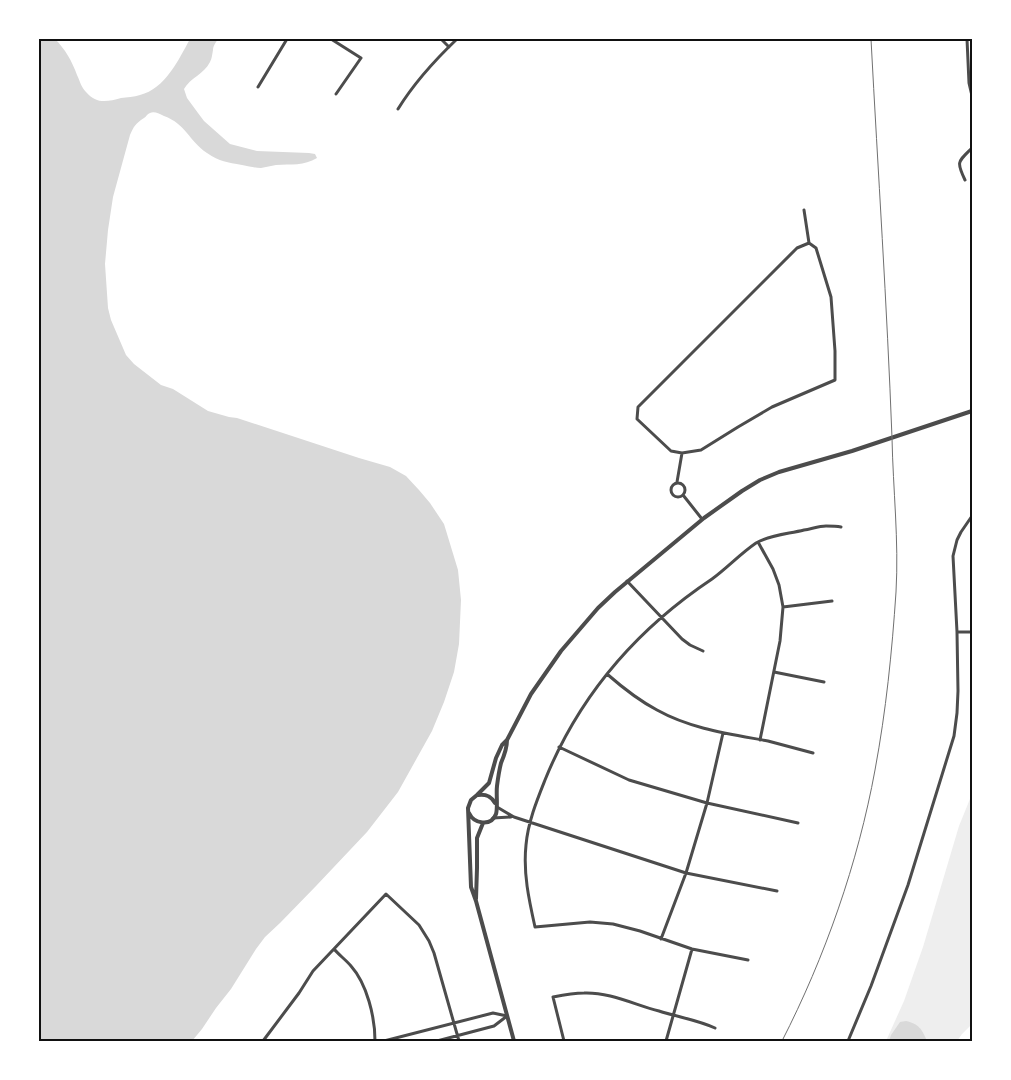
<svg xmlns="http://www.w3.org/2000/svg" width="1011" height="1080" font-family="Signika,sans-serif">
<rect width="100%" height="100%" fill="#fff"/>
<path fill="#eee" d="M 972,794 L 972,983 L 970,984 L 972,987 L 972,1024 L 962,1034 L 957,1041 L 886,1041 L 904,1001 L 923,947 L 959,826 Z"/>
<path fill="#d9d9d9" d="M 39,39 L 55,39 C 65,49 72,61 77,75 C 80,81 81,87 86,92 C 96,104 107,102 121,98 C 127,97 134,97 140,95 C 165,89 179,59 190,39 L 218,39 C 216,42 213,46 213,50 C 212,55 212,58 210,62 C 204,74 190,78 184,89 L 187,98 L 198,113 L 204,121 L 230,144 L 257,151 L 309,153 L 315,154 L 317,158 C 304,166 291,164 276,165 C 271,166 266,167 261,168 C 254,168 249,166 242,165 C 227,162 220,162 207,153 C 189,141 186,124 164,116 C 160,114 154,111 150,113 C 147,114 146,117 144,118 C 135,124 134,126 130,135 L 113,197 L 108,230 L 105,264 L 108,308 L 111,320 L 126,355 L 134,364 L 161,385 L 173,389 L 208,411 L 229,417 L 237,418 L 359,458 L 390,467 L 406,476 L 419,490 L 430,503 L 444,524 L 458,570 L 461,600 L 459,644 L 454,672 L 444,702 L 432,731 L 398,792 L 367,832 L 316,886 L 280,923 L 265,937 L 256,949 L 231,989 L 216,1008 L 202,1029 L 192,1041 L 39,1041 Z
M 906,1021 C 919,1024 922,1029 927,1041 L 889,1041 L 891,1035 L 900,1022 Z"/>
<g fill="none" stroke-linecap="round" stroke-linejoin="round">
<path stroke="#4c4c4c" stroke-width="3" d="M 331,39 L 361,58 L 336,94
M 441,39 L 449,47
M 967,39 L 969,83 L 972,96
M 258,87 L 287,39
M 398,109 C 414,83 435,60 457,39
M 965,180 C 956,161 958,162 972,148
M 804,210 L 809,243
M 809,243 L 816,248 L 831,297 L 835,351 L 835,380 L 772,407 L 738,427 L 701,450 L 682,453 L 671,451 L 637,419 L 638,407 L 797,248 Z
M 677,482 L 682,453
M671 490a7 7 0 1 1 14 0a7 7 0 1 1-14 0Z
M 683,495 L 702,519
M 758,542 L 773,569 L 779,585 L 783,607 L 780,641 L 760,740
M 627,581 L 682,639 L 690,645 L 703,651
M 783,607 L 832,601
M 957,632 L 972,632
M 774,672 L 824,682
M 607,674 C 623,688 638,700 657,710 C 691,729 730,734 768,741 C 783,745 798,749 813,753
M 559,747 L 629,780 L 707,803 L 798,823
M 497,807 L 514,817 L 686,873 L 777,891
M 493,818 L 511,817
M 661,939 L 686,873 L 707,803 L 723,733
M 334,949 C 339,955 346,960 351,966 C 367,984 375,1017 375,1041
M 748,960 L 692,949 L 640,931 L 613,924 L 590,922 L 535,927 C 529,900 523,873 526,845 C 528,822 537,800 545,780 C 579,696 637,629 712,579 C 727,568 740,554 756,543 C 770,535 788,534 804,530 C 811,529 819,526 826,526 C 831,526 836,526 841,527
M 263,1041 L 299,993 L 313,971 L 386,894 L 419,925 L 429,941 L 434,953 L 459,1041
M 384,1041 L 493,1013 L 507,1016
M 437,1041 L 494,1026 L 507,1016
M 564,1041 L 553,997 C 563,995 574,993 584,993 C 610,992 635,1005 659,1011 C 678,1017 698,1020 715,1028
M 666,1041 L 692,949
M 848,1041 L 871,986 L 908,885 L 954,736 L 957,713 L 958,691 L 957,632 L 953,556 L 957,540 L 961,532 L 972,516"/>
<path stroke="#4c4c4c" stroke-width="4" d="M 478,795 C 486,794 491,796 495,803
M 469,813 C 474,824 491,827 496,814 C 498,807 496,794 497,786 C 498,778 499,771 501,763 C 504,756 507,748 507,740
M 476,899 L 477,868 L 477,838 L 483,823
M 514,1041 L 476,901 L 471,887 L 468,808 L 471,800 L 477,795 L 489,783 L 496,758 L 502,745 L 507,740 L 531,694 L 561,651 L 598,608 L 615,592 L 704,518 L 742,491 L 760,480 L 779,472 L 852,451 L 972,411"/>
<path stroke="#707070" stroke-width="1" d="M 782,1041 C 825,957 858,863 875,770 C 886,711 892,652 896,592 C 899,541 893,489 892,438 C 887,305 878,172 871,39"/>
</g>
<rect width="1011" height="1080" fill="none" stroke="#ffffff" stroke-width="80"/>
<rect x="40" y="40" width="931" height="1000" fill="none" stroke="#111" stroke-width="2"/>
</svg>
